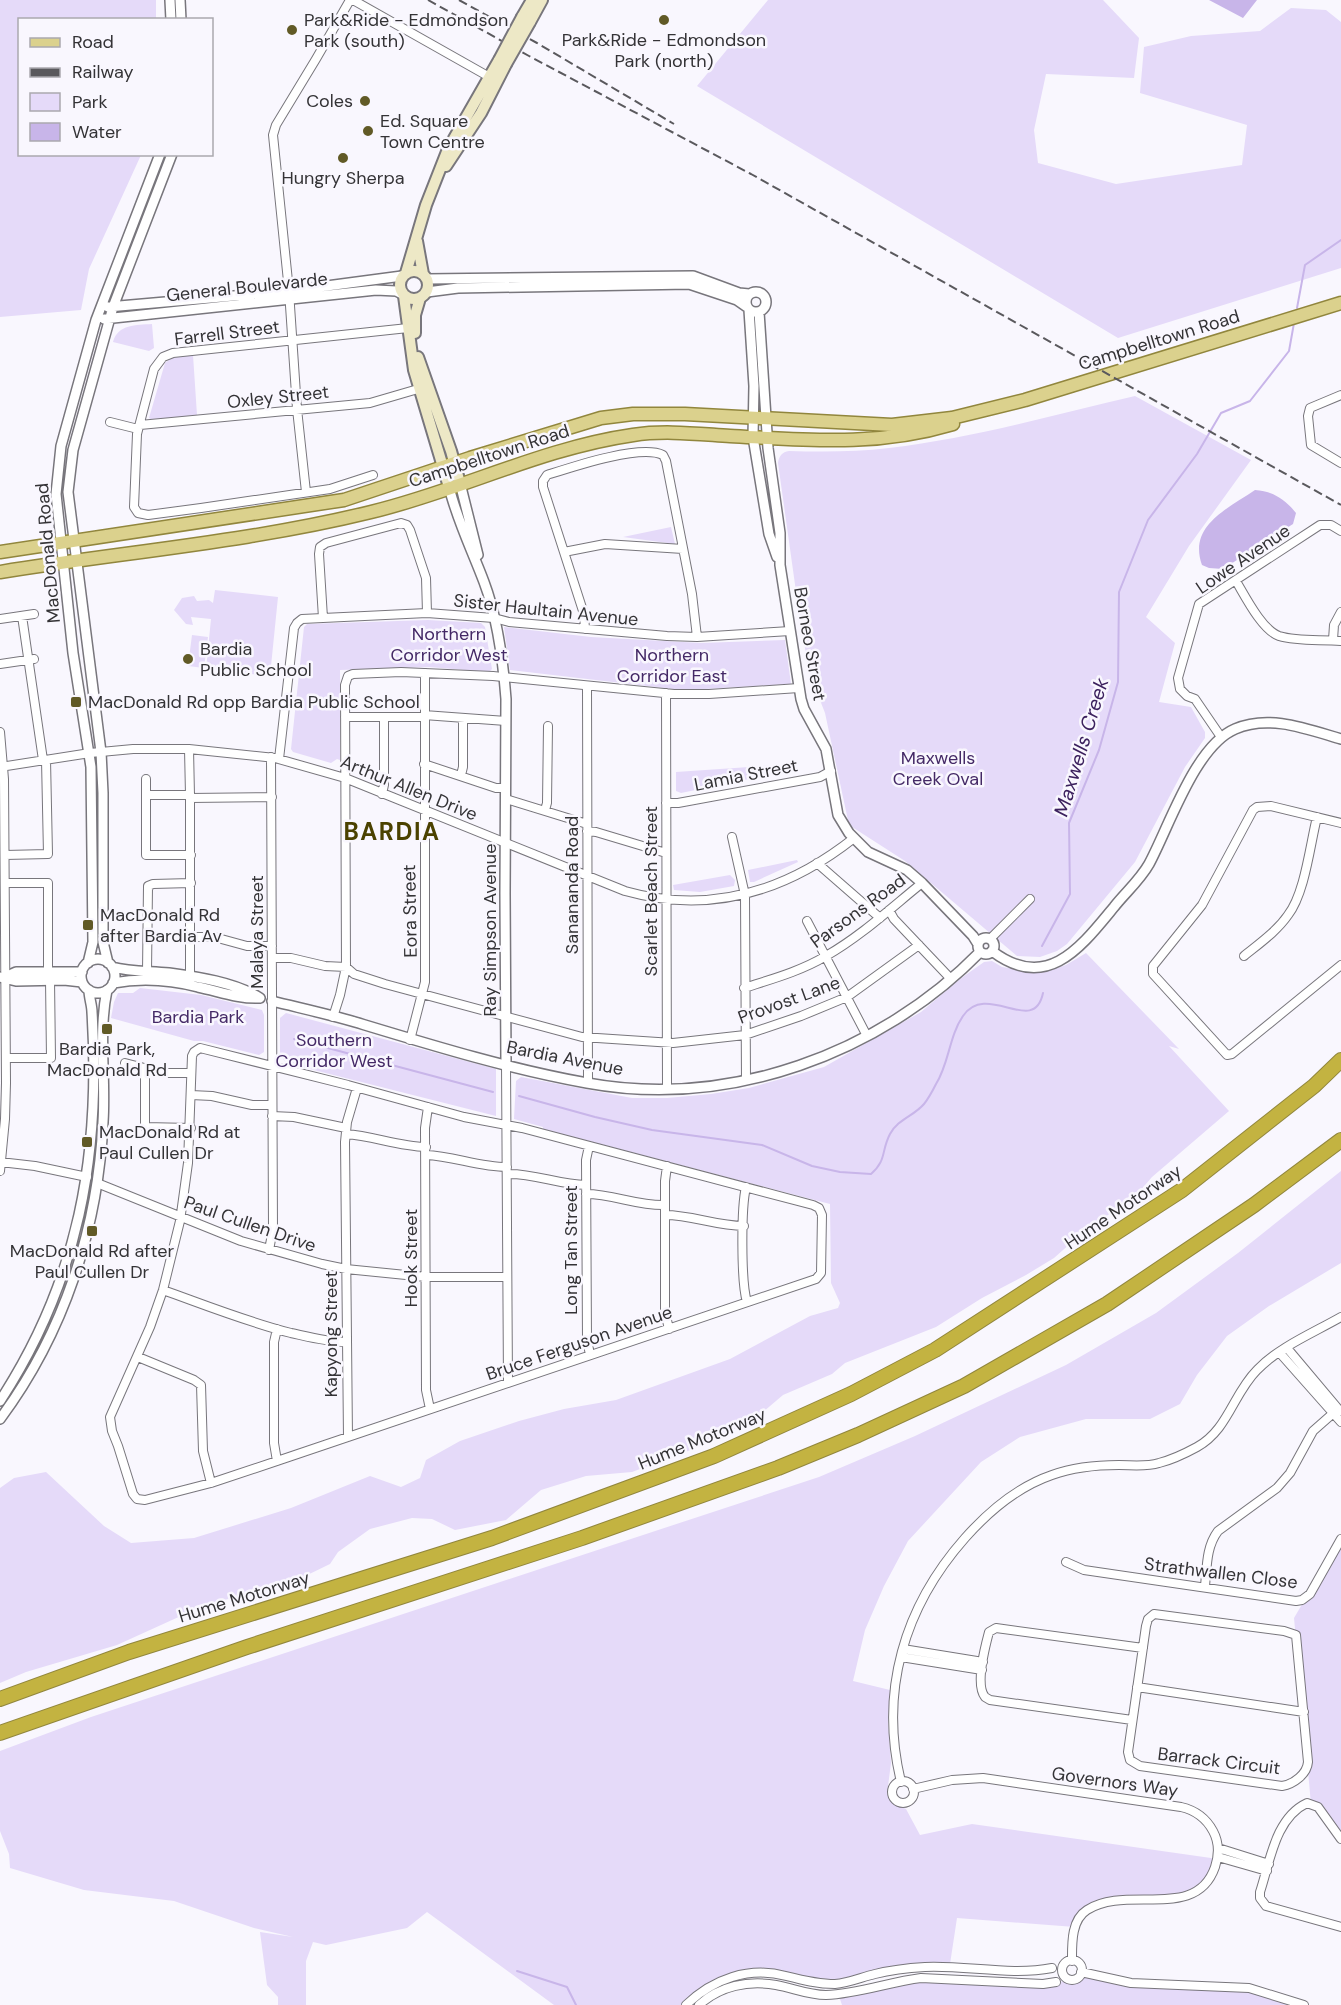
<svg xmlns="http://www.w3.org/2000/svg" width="1341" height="2005" font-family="'DM Sans',sans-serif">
<rect width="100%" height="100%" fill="#f9f7fe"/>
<path fill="#e5daf9" d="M 0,0 L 156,0 L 156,19 L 20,20 L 20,154 L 141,155 L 89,269 L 81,310 L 0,317 Z
M 768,0 L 1103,0 L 1139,38 L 1134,78 L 1046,74 L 1034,130 L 1038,163 L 1116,184 L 1242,165 L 1247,125 L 1140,93 L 1144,47 L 1191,36 L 1260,31 L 1291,8 L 1326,10 L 1341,22 L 1341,268 L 1118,338 L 697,86 Z
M 152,324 L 154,348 L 149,351 L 113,342 C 118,324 136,325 152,324 Z
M 193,355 L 197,415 L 152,420 L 149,418 L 165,363 L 172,358 Z
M 1135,396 L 1251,460 L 1189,546 L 1146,617 L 1175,643 L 1159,702 L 1191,707 L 1205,732 L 1205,738 L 1185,767 L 1135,862 L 1067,944 L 1057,951 L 1040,957 L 1017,956 L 905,861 L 849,825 L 825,713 L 809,672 L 799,613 L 778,463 C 779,456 782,452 789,451 C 823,452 856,452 889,448 C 972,438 1054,415 1135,396 Z
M 671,527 L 675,544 L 623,537 Z
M 215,590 L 278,597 L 270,676 L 206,669 L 211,619 L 191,617 L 193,625 L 186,624 L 174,610 L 182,598 L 194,596 L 197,601 L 209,600 L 213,603 Z
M 428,620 L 481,623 L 485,627 L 492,669 L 489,672 L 429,667 L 340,670 L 340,760 L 337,759 L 331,763 L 293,752 L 291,749 L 304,627 L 307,624 Z
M 504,627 L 591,637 L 701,643 L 785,640 L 791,684 L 705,689 L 673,689 L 510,670 Z
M 192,635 L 208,637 L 204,668 L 188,666 Z
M 777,765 L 779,773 L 681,793 L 676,791 L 676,772 Z
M 797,860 L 798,862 L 754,882 L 750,882 L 748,870 Z
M 730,875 L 735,880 L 734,886 L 700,892 L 674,890 L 673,885 Z
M 1086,953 L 1179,1049 L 1169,1046 L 1229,1111 L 1152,1177 L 1133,1199 L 1089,1227 L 1054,1258 L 1026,1275 L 982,1298 L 936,1327 L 845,1363 L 832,1374 L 783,1395 L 763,1412 L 712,1442 L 632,1472 L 586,1476 L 541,1490 L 506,1520 L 455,1530 L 432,1519 L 412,1518 L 370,1529 L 338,1552 L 330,1564 L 293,1582 L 205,1605 L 117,1645 L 26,1672 L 0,1683 L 0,1488 L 14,1478 L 46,1472 L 104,1526 L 131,1543 L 194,1538 L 291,1508 L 370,1476 L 401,1487 L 420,1478 L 426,1460 L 460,1441 L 519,1421 L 564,1409 L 616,1400 L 730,1359 L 810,1316 L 838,1308 L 840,1303 L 831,1283 L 830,1204 L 543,1129 L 543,1127 L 514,1119 L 516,1081 L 521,1077 L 632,1098 L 667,1098 L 711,1094 L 749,1088 L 824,1067 L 921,1012 L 960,979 L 984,962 L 992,961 L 1002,967 L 1028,971 L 1048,971 L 1066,965 Z
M 140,988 L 201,995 L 262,1010 L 264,1015 L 264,1052 L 259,1055 L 203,1041 L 194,1041 L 111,1018 L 114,1002 L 118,993 L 133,993 Z
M 286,1013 L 496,1069 L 496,1116 L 286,1063 L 280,1055 L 280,1018 Z
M 1341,1171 L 1341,1263 L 1269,1306 L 1227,1336 L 1197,1375 L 1180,1404 L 1150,1419 L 1086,1419 L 1020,1437 L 981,1462 L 908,1541 L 884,1586 L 865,1630 L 853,1681 L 890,1690 L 888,1721 L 891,1763 L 887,1794 L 895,1804 L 906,1809 L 920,1835 L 972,1824 L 1218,1859 L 1195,1894 L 1119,1900 L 1085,1911 L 1075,1927 L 957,1918 L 950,1964 L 841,1983 L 766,1972 L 725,1979 L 686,2005 L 554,2005 L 427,1912 L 407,1928 L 326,1945 L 313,1942 L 306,1961 L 306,2005 L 278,2005 L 278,1997 L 267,1985 L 260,1932 L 293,1937 L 254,1928 L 174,1901 L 84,1890 L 10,1868 L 9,1854 L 0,1831 L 0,1751 L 91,1717 L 819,1477 L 915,1436 L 1066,1365 L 1156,1313 L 1238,1253 Z
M 1341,1538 L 1341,1839 L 1311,1804 L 1294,1618 Z
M 1081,1973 L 1111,1980 L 1249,1989 L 1301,2005 L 842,2005 L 838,1993 L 927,1978 L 1040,1984 L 1076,1980 Z"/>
<path fill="#c8b5e9" d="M 1209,0 L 1257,0 L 1243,18 Z
M 1255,490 C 1272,491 1285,499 1296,513 L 1293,524 L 1223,569 L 1209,568 L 1202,565 C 1188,526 1227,509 1255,490 Z"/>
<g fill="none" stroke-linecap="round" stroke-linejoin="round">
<path stroke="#c8b5e9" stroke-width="2" d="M 1297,308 L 1305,265 L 1341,240
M 1042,946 L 1070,894 L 1069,823 L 1099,750 L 1118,682 L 1119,592 L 1148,520 L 1197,454 L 1221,413 L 1250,401 L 1289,351 L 1294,323
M 294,1039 L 493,1092
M 519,1096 L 595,1117 L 652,1130 L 762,1145 L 812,1166 L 840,1172 L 871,1174 C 887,1160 881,1151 890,1134 C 898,1119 914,1116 924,1104 C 928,1099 933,1090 936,1084 C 949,1064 949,1036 963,1016 C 987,981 1034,1037 1043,993
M 517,1971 L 567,1987 L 576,2005"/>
<g stroke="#78767c" stroke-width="10">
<path id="minor" d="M 353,0 L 493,79
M 1341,395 L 1310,408 L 1308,416 L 1311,445 L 1341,463
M 110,422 L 138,429
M 140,425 L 370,403 L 418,389
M 373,475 L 330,489 L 201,508 L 148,515 L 138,513 L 134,507 L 137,434 L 154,369 L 163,357 L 173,353 L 408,328
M 306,492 L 297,409 L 289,291 L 273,135 L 276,125 L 316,59 L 350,0
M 564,552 L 605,544 L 683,549
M 1236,581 C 1245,596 1262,630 1279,636 C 1299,642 1321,639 1341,641
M 22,616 L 43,760
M 323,618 L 319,554 L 320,547 L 326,543 L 401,523 L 407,525 L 410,530 L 426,578 L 427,613
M 0,619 L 34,614
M 585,629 L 584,614 L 543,487 L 543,481 L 547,475 C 572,467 640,444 663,455 L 666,461 L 692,594 L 697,637
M 1333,640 L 1334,625 L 1341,612
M 0,664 L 34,659
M 587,686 L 588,1083
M 666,693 L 667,1089
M 424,715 L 506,721
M 345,717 L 424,717
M 0,732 L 4,779 L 6,1083 L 5,1119 L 0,1171
M 1221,737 L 1195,699 L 1187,696 L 1180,689 L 1178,678 L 1199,604 L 1320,525 L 1331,525 L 1341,531
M 189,749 L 190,795 L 190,981
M 279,759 L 294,628 L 297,623 L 302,619 L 427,613 L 494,618 L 509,622 L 667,636 L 697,637 L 790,631
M 424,764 L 496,788 L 506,788
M 0,767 L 90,753 L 133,749 L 189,749 L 275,758 L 345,778 L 625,891 C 710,915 787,891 854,838
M 461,775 L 463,767 L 463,718
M 146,779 L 146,855 L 191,855
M 382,794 L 384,785 L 384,717
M 146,795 L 190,795
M 190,798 L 272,797
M 506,799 L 587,824
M 666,803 L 678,803 L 820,777 L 831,771
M 545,810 L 547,803 L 548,726
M 1341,823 L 1271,806 L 1257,807 L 1253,810 L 1202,905 L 1153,966 L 1153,974 L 1227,1055 L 1232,1054 L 1341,965
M 587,831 L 596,832 L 666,853
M 732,837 L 745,895 L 746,1080
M 5,855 L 48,854 L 46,760
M 817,863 L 880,918
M 5,883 L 48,883 L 48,972
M 889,910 L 894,919 L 950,978
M 807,921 L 867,1036
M 191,937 L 214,937 L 247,946 L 272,946
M 990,939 L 1030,899
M 1244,956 C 1260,943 1277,931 1288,915 C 1305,893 1310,845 1317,817
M 272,958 L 291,958 L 325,966 L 346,967 L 354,974 L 385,984 L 582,1037 L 673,1043 L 745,1035 L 801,1016 L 847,997 L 919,945
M 147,972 L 148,886 L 153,884 L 191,883
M 744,988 C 772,979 801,971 826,956 C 861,936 891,908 922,883
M 333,1017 L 340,995 L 346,967 L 345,685 L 348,676 L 353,674 L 401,672 L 493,676 L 674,694 L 709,694 L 799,688
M 410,1040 L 425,982 L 425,673
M 200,1048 L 348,1085 L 464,1117 L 522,1128 L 813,1205 L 819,1208 L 822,1215 L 821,1273 L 816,1279 L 277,1461 L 211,1483 L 145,1500 L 137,1499 L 133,1494 L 118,1446 L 112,1431 L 110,1417 L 150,1327 L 163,1290 L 180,1221 L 188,1163 L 192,1056 L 194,1052 Z
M 6,1058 L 51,1058 L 50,980
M 125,1063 L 164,1073 L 191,1073
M 506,1064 L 508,1383
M 145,1069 L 145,1127 L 191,1128
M 191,1095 L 212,1096 L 252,1105 L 272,1105
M 428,1107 L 425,1128 L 426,1390 L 430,1409
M 272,1116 L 294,1117 L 346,1128
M 346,1134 C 373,1136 398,1146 426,1147
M 589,1146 L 586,1160 L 587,1339 L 590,1355
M 426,1155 C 453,1156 479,1167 507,1167
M 0,1162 L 35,1166 L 87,1177
M 667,1166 L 665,1181 L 665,1312 L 669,1329
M 507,1174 C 534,1173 559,1185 586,1185
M 97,1183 L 241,1241 L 322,1264 L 346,1269 L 426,1277 L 506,1277
M 746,1187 C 741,1208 741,1283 747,1302
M 586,1194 C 613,1194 638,1206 665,1205
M 665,1215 C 692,1215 716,1226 744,1226
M 269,1250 L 273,1229 L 271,757
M 163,1290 C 205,1305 247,1322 291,1333 C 309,1337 327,1342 346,1342
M 277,1329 L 274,1342 L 274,1443 L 277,1461
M 1287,1348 L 1340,1411
M 1279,1352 L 1341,1422
M 138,1357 L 194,1380 L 201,1385 L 203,1451 L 211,1483
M 348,1437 L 345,1142 L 347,1122 L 357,1088
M 1066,1562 L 1084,1570 L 1296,1601 L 1302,1600 L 1310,1594 L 1341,1539
M 1205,1586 C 1207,1567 1206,1547 1218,1531 L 1277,1488 L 1290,1473 L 1313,1431 L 1338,1409
M 1154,1614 L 1284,1631 L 1296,1635 L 1308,1762 C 1307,1774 1294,1784 1282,1786 L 1140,1766 L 1130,1760 L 1128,1752 L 1146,1626 L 1148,1619 Z
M 903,1649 L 983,1662
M 901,1657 L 982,1670
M 1137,1687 L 1304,1712
M 1132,1720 L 990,1700 L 985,1697 C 975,1685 985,1647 989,1632 L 996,1628 L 1143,1648
M892 1792a11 11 0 1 1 22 0a11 11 0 1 1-22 0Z
M 901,1782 C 879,1691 904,1607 965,1538 C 989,1511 1017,1487 1052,1475 C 1074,1467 1095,1465 1119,1465 C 1132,1465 1146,1467 1159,1463 C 1171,1460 1186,1453 1197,1447 C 1228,1430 1233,1394 1257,1370 C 1279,1347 1313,1333 1341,1317
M 913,1789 L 952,1780 L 983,1778 L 1181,1807 C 1194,1810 1206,1818 1213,1831 C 1219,1842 1219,1855 1215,1867 C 1196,1922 1127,1884 1087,1910 C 1071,1920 1072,1944 1072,1961
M 1341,1839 L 1318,1807 L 1307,1803 C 1275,1818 1270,1862 1260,1892 L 1260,1898 L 1266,1906 L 1341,1927
M 1218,1848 L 1269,1864
M 1218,1857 L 1267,1871
M1062 1970a10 10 0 1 1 20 0a10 10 0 1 1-20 0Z
M 1081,1972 L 1131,1983 L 1249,1988 L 1304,2005
M 686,2005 C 713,1979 749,1966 786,1976 C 802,1980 818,1984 835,1984 C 849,1983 862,1977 875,1974 C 891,1970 908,1968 925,1967 C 966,1965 1011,1976 1052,1968
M 699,2005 C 720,1986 748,1980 776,1985 C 793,1988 808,1995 826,1995 C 858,1994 889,1982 921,1978 L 1043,1984 L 1056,1982"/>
</g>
<g stroke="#78767c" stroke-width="12">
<path id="tertiary" d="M 170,0 L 171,20
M 180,0 L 181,20
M 427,279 L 693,276 L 739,293 L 749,294
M 427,292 L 458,288 L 689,284 L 737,300 L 747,307
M746 302a10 10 0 1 1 20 0a10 10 0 1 1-20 0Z
M 108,307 L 289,291 L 402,276
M 749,310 L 754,386 L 753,437 L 769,534 L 777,557
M 759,312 L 768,448 L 780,533 L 780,565 L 801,699 L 804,709 L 826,749 L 838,815 L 849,833 L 868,852 L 907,870 L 922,883 L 973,936 L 978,944
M 104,319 L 376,290 L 396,291 L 402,294
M 460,483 L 478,555
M 449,487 C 457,520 472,550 484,582 C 498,619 503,660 506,699 L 505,894 L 506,1064
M978 946a8 8 0 1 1 16 0a8 8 0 1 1-16 0Z
M 992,951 C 1047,993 1081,947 1114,907 C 1125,893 1140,880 1149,864 C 1169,827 1195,746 1235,729 C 1269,714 1307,729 1341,739
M81 976a17 17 0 1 1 34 0a17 17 0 1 1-34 0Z
M 88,963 L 93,942 L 91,767 L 73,653 L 56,494 L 61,446 L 96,320 L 160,154
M 108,963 L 103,942 L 103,793 L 101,752 L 68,492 L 73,450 L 113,307 L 172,154
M 112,967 C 131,972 149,971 169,973 C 198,977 234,982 260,998
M 0,977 L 16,981 L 64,980 L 82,982
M 5,977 L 16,972 L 82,972
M 113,983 C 141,978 171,980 198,987 C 218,991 238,999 259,998
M 272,1001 C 300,1008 328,1014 355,1022 C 431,1045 509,1069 587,1083 C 729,1109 880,1054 980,952
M 0,1401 C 79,1280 101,1155 92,1012 C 92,1005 89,998 89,990
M 0,1419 C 64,1333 98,1229 103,1122 C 106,1078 98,1033 107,990"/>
</g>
<g stroke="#78767c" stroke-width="14">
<path id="secondary" d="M 522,17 L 532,0
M 530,22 L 542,0
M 446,166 L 481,113 L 506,64
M 417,241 L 423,274
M400 285a14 14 0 1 1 28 0a14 14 0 1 1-28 0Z
M 406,273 L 426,205 L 448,149 L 499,60
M 404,296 L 414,370 L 449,487
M 415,333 L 415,315 L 420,298
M 418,357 L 451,451 L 460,483"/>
</g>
<g stroke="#91863d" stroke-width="15">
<path id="primary" d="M 0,552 L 344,500 L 470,458 L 601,418 L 633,414 L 685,414 L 892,425 L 952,418 L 1025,400 L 1341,303
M 0,572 C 124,552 249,542 371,512 C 459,491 542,448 633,435 C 665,430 698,434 730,436 C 808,440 876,447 953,424"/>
</g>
<g stroke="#91863d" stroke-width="16">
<path id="motorway" d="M 0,1699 L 129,1652 L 492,1538 L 714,1456 L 851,1394 L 935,1350 L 1182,1190 L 1314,1086 L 1341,1060
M 0,1733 L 247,1647 L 582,1538 L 778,1468 L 858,1435 L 964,1386 L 1107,1304 L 1254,1205 L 1341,1140"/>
</g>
<use href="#minor" stroke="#fff" stroke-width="8"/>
<use href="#tertiary" stroke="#fff" stroke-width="9"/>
<use href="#secondary" stroke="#ede8c6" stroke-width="10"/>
<use href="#primary" stroke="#dbd18d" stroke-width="12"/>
<use href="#motorway" stroke="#c3b341" stroke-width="14"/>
<path stroke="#5a595d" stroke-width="2" stroke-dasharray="9 4.5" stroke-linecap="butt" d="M 428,0 L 529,56 L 751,174 L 1341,505
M 459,0 L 537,43 L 674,124"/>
<g stroke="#78767c" stroke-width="14" stroke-linecap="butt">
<path id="secondary-bridge" d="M 499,60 L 522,17
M 506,64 L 530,22"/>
</g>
<use href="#secondary-bridge" stroke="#ede8c6" stroke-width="10"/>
</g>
<g fill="#615a26" stroke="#f9f7fe" stroke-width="2">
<circle cx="664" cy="20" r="6"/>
<circle cx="292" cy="30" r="6"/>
<circle cx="365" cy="101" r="6"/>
<circle cx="368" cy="131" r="6"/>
<circle cx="343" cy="158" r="6"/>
<circle cx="188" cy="659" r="6"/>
<rect x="70" y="696" width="12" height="12" rx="3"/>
<rect x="82" y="919" width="12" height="12" rx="3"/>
<rect x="101" y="1023" width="12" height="12" rx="3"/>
<rect x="81" y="1136" width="12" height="12" rx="3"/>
<rect x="86" y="1225" width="12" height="12" rx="3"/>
</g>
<g text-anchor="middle" stroke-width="5" stroke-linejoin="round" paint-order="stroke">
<g font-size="18" fill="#343336" stroke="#f9f7fe" text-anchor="start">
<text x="304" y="26">Park&amp;Ride - Edmondson<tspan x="304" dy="21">Park (south)</tspan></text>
<text x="664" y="46" text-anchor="middle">Park&amp;Ride - Edmondson<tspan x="664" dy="21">Park (north)</tspan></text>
<text x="353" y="107" text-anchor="end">Coles</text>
<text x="380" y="127">Ed. Square<tspan x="380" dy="21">Town Centre</tspan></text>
<text x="343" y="184" text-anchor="middle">Hungry Sherpa</text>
<text x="200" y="655">Bardia<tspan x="200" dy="21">Public School</tspan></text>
<text x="88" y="708">MacDonald Rd opp Bardia Public School</text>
<text x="100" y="921">MacDonald Rd<tspan x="100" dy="21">after Bardia Av</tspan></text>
<text x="107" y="1055" text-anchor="middle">Bardia Park,<tspan x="107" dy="21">MacDonald Rd</tspan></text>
<text x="99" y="1138">MacDonald Rd at<tspan x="99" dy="21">Paul Cullen Dr</tspan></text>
<text x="92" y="1257" text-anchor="middle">MacDonald Rd after<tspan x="92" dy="21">Paul Cullen Dr</tspan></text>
</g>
<g font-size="18" fill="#343336" stroke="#f9f7fe">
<text transform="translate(247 287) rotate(-6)" y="6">General Boulevarde</text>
<text transform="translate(227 333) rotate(-7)" y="6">Farrell Street</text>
<text transform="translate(1159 340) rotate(-17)" y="6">Campbelltown Road</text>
<text transform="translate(278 397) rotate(-6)" y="6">Oxley Street</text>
<text transform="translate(489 456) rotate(-18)" y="6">Campbelltown Road</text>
<text transform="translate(48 553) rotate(-95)" y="6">MacDonald Road</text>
<text transform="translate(1243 559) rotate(-34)" y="6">Lowe Avenue</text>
<text transform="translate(546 610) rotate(6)" y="6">Sister Haultain Avenue</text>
<text transform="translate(810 644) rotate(80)" y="6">Borneo Street</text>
<text transform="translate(746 775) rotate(-11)" y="6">Lamia Street</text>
<text transform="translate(409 788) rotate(22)" y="6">Arthur Allen Drive</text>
<text transform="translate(572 885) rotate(-90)" y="6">Sanananda Road</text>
<text transform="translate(651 891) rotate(-90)" y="6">Scarlet Beach Street</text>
<text transform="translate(410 911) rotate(-91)" y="6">Eora Street</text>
<text transform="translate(858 911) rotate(-36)" y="6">Parsons Road</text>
<text transform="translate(490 930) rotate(-90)" y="6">Ray Simpson Avenue</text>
<text transform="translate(257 932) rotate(-90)" y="6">Malaya Street</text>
<text transform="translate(789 1000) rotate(-20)" y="6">Provost Lane</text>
<text transform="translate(565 1058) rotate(11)" y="6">Bardia Avenue</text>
<text transform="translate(1123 1207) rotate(-34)" y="6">Hume Motorway</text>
<text transform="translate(250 1224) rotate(19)" y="6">Paul Cullen Drive</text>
<text transform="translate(571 1250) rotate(-90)" y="6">Long Tan Street</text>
<text transform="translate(411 1258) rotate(-90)" y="6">Hook Street</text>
<text transform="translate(331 1334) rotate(-90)" y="6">Kapyong Street</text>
<text transform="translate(579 1343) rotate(-19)" y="6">Bruce Ferguson Avenue</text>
<text transform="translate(702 1439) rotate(-22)" y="6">Hume Motorway</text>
<text transform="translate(1221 1573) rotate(7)" y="6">Strathwallen Close</text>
<text transform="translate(244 1597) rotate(-17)" y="6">Hume Motorway</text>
<text transform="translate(1219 1761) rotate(7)" y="6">Barrack Circuit</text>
<text transform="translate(1115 1782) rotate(8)" y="6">Governors Way</text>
</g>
<g font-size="18" fill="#442966" stroke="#f9f7fe">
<text x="449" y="640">Northern<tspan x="449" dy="21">Corridor West</tspan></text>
<text x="672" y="661">Northern<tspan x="672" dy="21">Corridor East</tspan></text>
<text x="938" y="764">Maxwells<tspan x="938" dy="21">Creek Oval</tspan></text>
<text x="198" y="1023">Bardia Park</text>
<text x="334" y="1046">Southern<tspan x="334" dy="21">Corridor West</tspan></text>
</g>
<g font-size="20" font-style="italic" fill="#3c215e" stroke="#f9f7fe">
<text transform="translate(1081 747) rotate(-73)" y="7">Maxwells Creek</text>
</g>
<g font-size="24" font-weight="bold" letter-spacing="1.5" fill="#4b4200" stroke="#f9f7fe">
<text x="392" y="840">BARDIA</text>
</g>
</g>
<rect x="18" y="18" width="195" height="138" fill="#f9f7fe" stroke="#aaa9ae" stroke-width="1.5"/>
<rect x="30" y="38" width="30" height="9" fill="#dbd18d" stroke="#aaa9ae" stroke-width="1.5"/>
<text x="72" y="48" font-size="18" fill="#343336">Road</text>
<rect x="30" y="68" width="30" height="9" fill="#5a595d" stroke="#aaa9ae" stroke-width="1.5"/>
<text x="72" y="78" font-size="18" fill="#343336">Railway</text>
<rect x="30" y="93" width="30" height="18" fill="#e5daf9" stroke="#aaa9ae" stroke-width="1.5"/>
<text x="72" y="108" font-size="18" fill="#343336">Park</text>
<rect x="30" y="123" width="30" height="18" fill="#c8b5e9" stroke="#aaa9ae" stroke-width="1.5"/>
<text x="72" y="138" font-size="18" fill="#343336">Water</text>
</svg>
